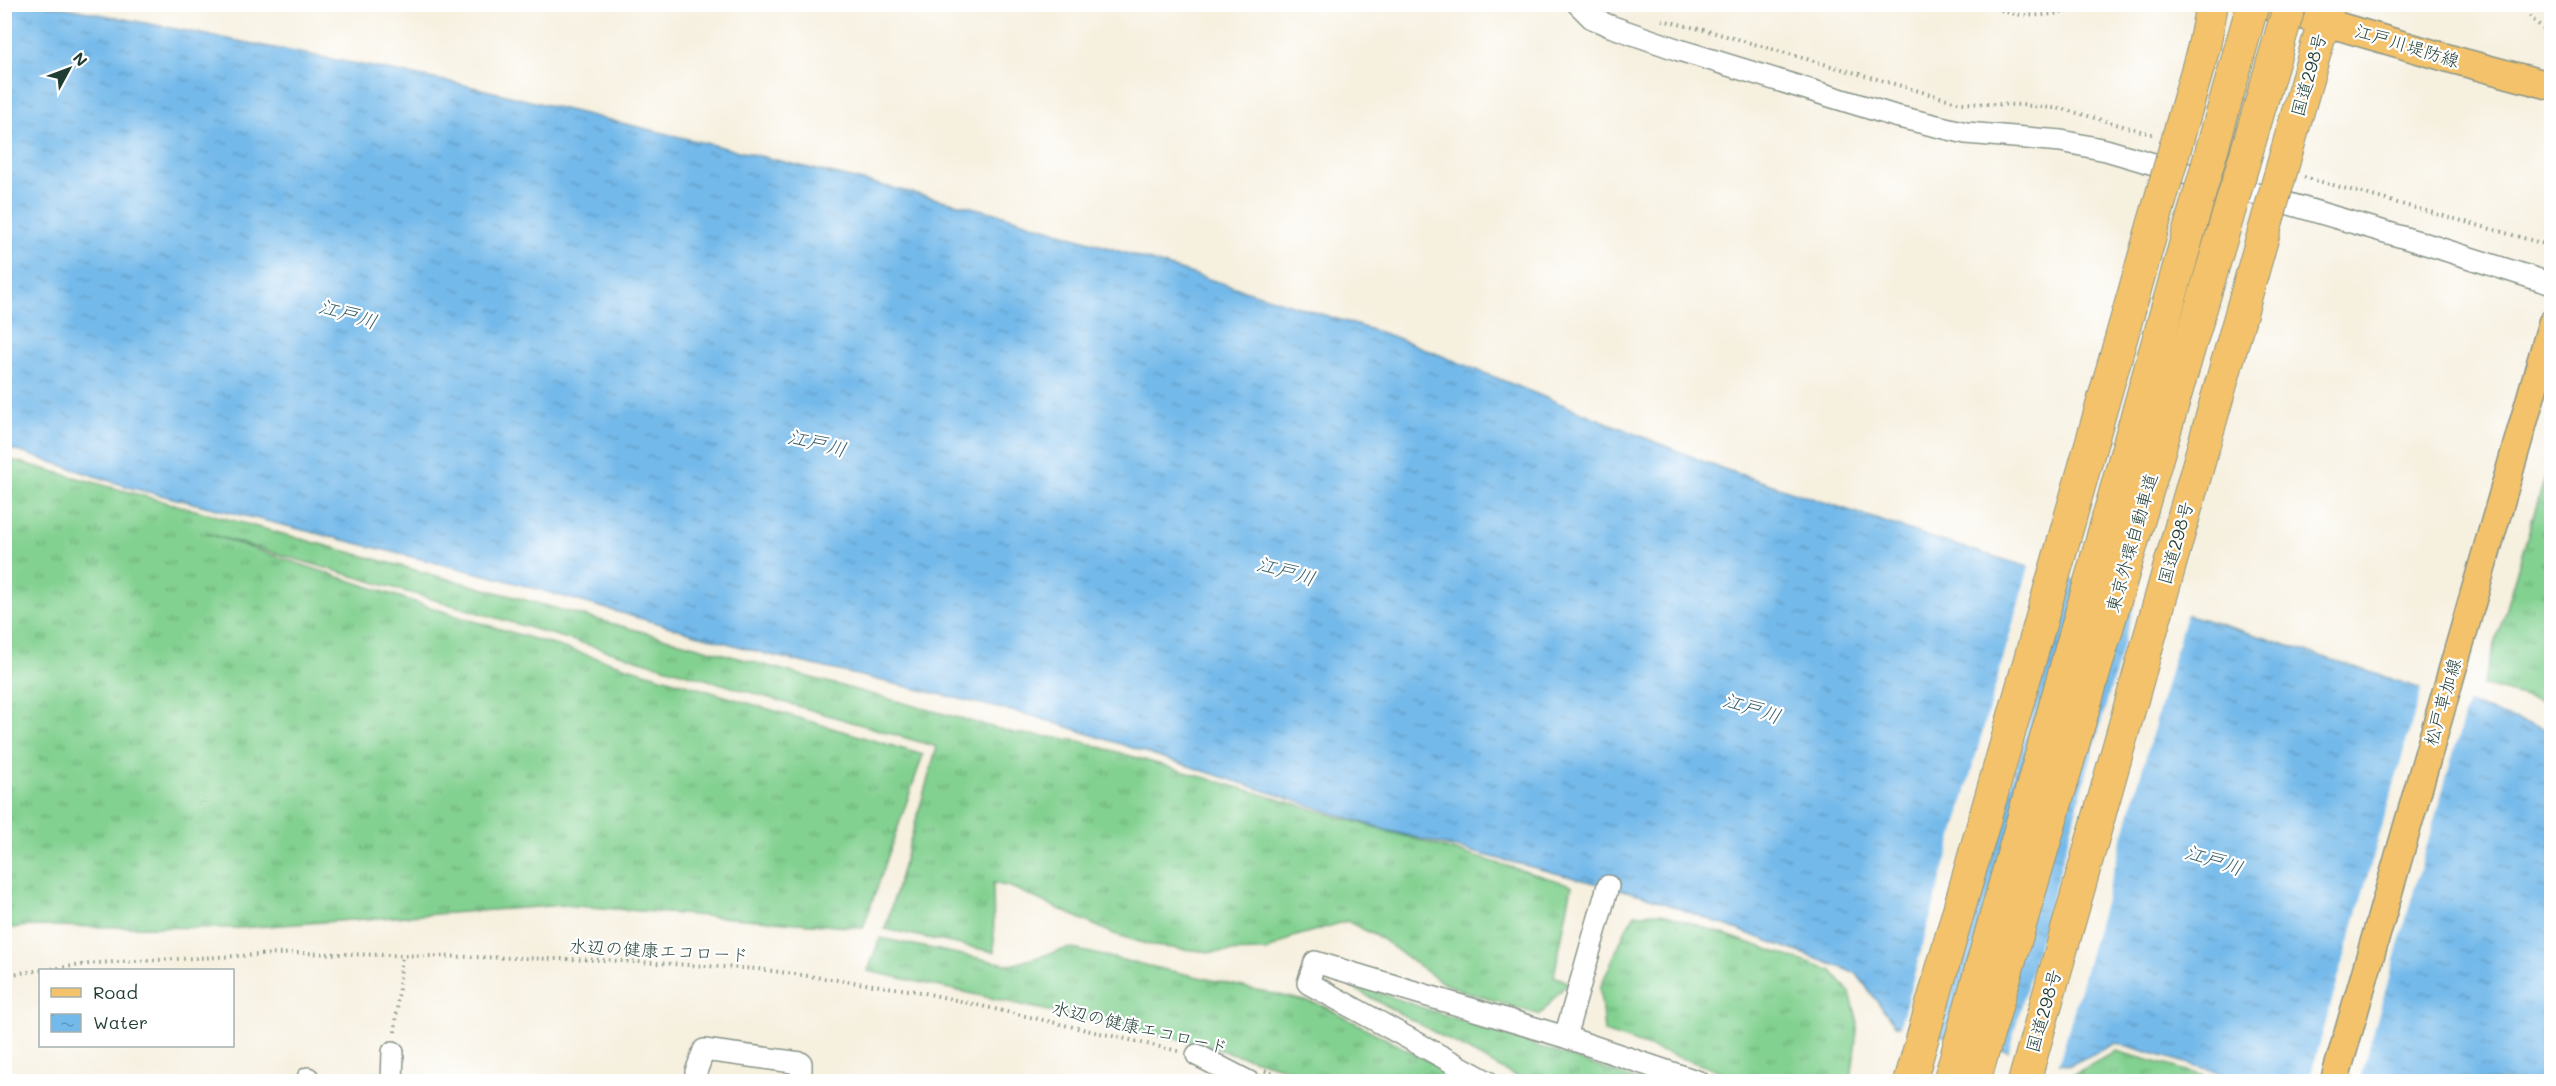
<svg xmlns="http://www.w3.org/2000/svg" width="2556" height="1086" font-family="Mali,'Klee One',sans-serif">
<defs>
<pattern id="grass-tufts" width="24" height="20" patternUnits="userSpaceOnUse" patternTransform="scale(1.5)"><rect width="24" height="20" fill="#83d191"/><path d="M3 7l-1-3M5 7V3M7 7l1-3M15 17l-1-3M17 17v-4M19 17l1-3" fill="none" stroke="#6bab77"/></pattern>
<pattern id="water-ripples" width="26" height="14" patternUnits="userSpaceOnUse" patternTransform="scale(1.5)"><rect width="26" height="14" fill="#73b9ea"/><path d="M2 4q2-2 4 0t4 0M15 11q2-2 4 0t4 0" fill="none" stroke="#5e98be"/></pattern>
</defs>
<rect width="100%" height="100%" fill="#fff"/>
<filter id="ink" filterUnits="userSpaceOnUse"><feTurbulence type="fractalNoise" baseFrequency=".0167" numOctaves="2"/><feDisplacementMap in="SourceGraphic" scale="12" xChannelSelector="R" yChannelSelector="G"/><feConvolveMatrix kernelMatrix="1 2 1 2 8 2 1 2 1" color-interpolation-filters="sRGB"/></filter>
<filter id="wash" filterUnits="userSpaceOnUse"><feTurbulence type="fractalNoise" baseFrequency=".008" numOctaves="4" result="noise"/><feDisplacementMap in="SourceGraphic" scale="24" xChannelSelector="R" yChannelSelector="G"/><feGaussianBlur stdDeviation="1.35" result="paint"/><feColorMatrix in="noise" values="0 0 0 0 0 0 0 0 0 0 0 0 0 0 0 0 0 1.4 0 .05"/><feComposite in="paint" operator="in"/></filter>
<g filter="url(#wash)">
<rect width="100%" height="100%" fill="#f6f0df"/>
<path fill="url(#grass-tufts)" stroke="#518762" stroke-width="1.5" d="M 2551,457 L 2551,704 L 2483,685 Z
M 4,458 L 1014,733 L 1076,740 L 1572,885 L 1554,976 L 1568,982 L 1540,1015 L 1469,993 L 1443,983 L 1380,938 L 1347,921 L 1293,937 L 1267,951 L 1212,952 L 1153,946 L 1114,934 L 1011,887 L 993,883 L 994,952 L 885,929 L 937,747 L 206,533 L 463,618 L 923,755 L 863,928 L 564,905 L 239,928 L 27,926 L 5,929 Z
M 1661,913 L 1832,971 L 1850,993 L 1858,1022 L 1851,1081 L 1749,1081 L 1604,1032 L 1600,988 L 1626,929 L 1635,914 Z
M 880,938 L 1011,965 L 1069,948 L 1319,1004 L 1467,1081 L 1331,1081 L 1199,1044 L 868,971 Z
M 1353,984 L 1640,1081 L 1524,1081 L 1351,987 Z
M 2116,1051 L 2223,1081 L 2067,1081 L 2067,1078 Z"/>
<path fill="url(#water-ripples)" stroke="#497b8f" stroke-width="1.5" d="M 5,5 L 52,5 L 460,84 L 1000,214 L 1395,337 L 1715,466 L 1945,542 L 2259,636 L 2551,731 L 2551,1081 L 2249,1081 L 2116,1043 L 2070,1065 L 1895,1025 L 1856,973 L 1642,895 L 1386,830 L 1037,717 L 766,654 L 498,578 L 132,488 L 5,447 Z"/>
<path fill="#f6f0df" d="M 2030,563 L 2071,576 L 1938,1038 L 1899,1029 Z
M 2137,595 L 2187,611 L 2058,1066 L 2008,1054 Z
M 2422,687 L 2468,702 L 2359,1082 L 2309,1081 Z"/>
</g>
<g filter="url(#ink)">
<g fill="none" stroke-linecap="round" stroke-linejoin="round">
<g stroke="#8a968a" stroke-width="24">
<path id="minor" d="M 1578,4 L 1592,18 L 1610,26 L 1679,50 L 1895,116 L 1966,133 L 2061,141 L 2106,150 L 2426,244 L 2552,284
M 1565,1037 L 1608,886
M 1197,1055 L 1249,1082
M 696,1072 L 704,1050 L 801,1063 L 801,1082
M 308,1078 L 308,1082
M 392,1082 L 393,1052
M 1488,1082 L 1308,983 L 1315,962 L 1565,1037 L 1699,1082"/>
</g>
<g stroke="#8a968a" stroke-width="30">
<path id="major" d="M 2262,4 L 2458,61 L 2552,86
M 2334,1082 L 2552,323"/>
</g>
<g stroke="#8a968a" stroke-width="34">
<path id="highway" d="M 2204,46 L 2212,4
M 2308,76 L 2329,4"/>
</g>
<path stroke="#8a968a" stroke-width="4" stroke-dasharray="1.5 4.5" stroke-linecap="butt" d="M 1991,4 C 2011,22 2065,16 2088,4
M 2527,4 L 2531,18 L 2552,36
M 1662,20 L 1712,32 L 1961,103 L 2022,105 L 2063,109 L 2155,135
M 2304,177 L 2552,246
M 4,975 L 97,963 L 298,953 L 604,960 L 758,969 L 916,991 L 1178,1051
M 395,1032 L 402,955
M 1265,1071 L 1301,1082"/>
<use href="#minor" stroke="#fff" stroke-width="21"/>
<use href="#major" stroke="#f4c26a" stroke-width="27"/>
<use href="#highway" stroke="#f4c26a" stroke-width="32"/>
<g stroke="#8a968a" stroke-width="34" stroke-linecap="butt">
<path id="highway-bridge" d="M 1910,1082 L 2204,46
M 1949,1082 L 2253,4
M 1974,1082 L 2290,4
M 2024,1082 L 2308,76"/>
</g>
<use href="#highway-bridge" stroke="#f4c26a" stroke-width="32"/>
</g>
</g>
<g text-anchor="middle" stroke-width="4.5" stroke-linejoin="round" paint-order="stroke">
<g font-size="18" fill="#1f3d34" stroke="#fff">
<text transform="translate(2407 46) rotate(17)" y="6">江戸川堤防線</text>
<text transform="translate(2309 75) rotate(-74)" y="6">国道298号</text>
<text transform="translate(2132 543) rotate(-74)" y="6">東京外環自動車道</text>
<text transform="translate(2176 543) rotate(-74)" y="6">国道298号</text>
<text transform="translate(2443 702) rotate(-74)" y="6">松戸草加線</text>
<text transform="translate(659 951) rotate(3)" y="6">水辺の健康エコロード</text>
<text transform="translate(2044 1011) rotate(-74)" y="6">国道298号</text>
<text transform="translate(1140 1028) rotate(13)" y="6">水辺の健康エコロード</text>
</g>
<g font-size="20" font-style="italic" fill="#38626b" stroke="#fff">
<text transform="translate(348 314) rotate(17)" y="7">江戸川</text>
<text transform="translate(817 443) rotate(14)" y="7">江戸川</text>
<text transform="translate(1286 571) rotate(16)" y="7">江戸川</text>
<text transform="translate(1752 708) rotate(18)" y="7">江戸川</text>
<text transform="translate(2214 860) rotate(18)" y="7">江戸川</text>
</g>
</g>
<rect width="2556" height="1086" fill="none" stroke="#fff" stroke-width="24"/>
<rect x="39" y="969" width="195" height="78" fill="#ffffff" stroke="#a5b1ae" stroke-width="1.5"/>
<rect x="51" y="988" width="30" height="9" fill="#f4c26a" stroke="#a5b1ae" stroke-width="1.5"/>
<text x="93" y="999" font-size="18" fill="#1f3d34">Road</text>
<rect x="51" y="1014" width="30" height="18" fill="url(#water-ripples)" stroke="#a5b1ae" stroke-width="1.5"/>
<text x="93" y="1029" font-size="18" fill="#1f3d34">Water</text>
<g transform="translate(69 69) rotate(49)" stroke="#ffffff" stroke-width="4.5" paint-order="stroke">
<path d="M0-4.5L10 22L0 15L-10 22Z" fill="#1f3d34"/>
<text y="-9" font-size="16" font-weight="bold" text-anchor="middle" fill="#1f3d34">N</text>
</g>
</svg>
